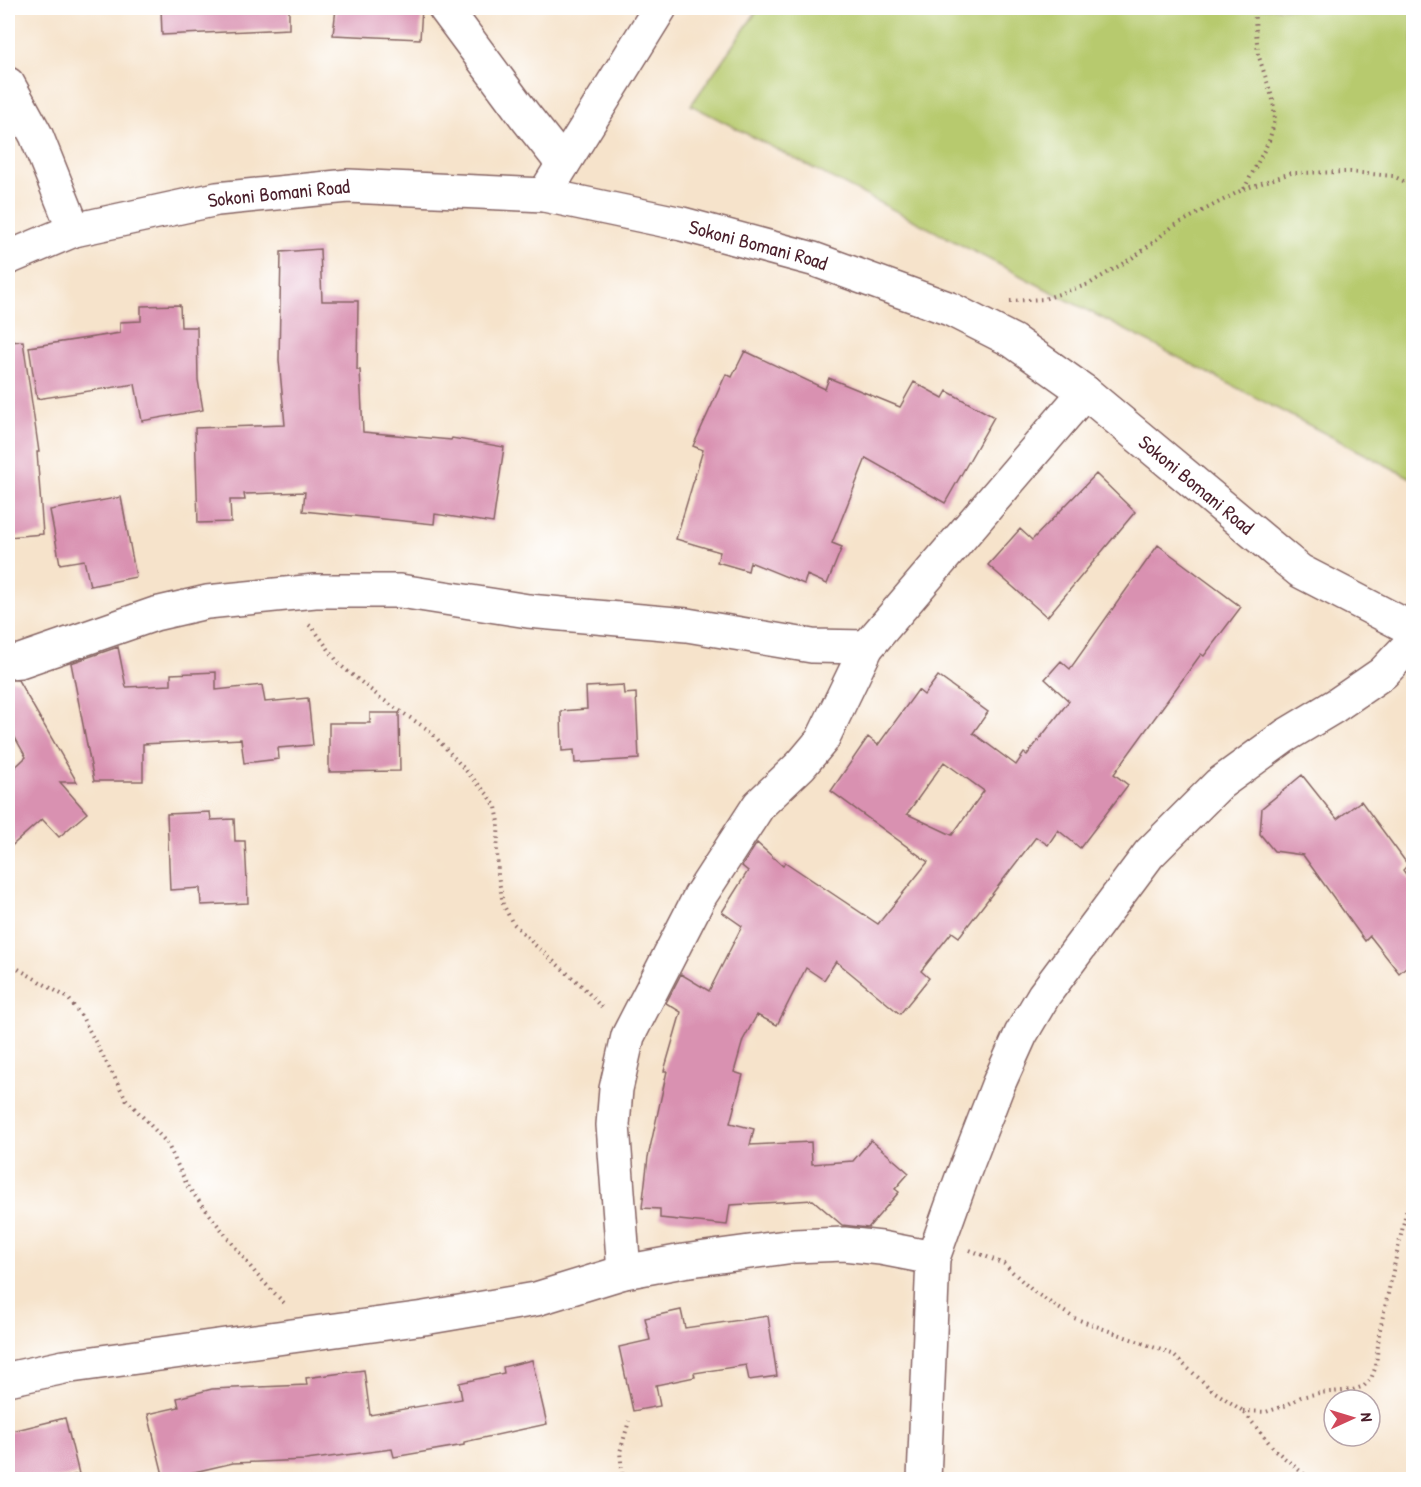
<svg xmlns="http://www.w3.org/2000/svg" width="1421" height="1487" font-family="'Patrick Hand',sans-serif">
<rect width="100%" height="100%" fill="#fff"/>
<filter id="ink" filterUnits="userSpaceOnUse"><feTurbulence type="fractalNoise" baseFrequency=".0167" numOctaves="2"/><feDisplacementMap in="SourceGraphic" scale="12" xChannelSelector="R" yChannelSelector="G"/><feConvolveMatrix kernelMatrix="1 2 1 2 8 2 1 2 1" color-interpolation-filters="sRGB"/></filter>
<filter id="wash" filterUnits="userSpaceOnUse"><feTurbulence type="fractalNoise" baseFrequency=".008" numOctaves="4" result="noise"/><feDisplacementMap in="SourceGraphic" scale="24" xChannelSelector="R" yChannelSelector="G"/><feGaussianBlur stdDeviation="1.35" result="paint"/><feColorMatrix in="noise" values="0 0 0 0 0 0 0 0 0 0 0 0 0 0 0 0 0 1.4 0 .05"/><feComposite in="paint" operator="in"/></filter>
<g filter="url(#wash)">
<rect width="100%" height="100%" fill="#f6e3cb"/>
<path fill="#b7ca6e" stroke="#80744c" stroke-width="1.5" d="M 759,8 L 1413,8 L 1413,479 L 691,105 Z"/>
<g id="blocks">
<path fill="#d991b1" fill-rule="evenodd" d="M 161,8 L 289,8 L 289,29 L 162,35 Z
M 336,8 L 422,8 L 420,39 L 333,35 Z
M 320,249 L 322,301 L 358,301 L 357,370 L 360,370 L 363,432 L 451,440 L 452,438 L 504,447 L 493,523 L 435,514 L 434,524 L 303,511 L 305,492 L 244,494 L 245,500 L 230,500 L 231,522 L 198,523 L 195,428 L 285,425 L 279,360 L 281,252 Z
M 180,305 L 181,327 L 197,327 L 198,380 L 203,410 L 142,421 L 135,384 L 37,399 L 29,347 L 120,333 L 120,322 L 141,321 L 141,306 Z
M 23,341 L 39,452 L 37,452 L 43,534 L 8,537 L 8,342 Z
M 745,351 L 825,389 L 829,378 L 900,407 L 914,382 L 943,398 L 947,391 L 994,417 L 945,503 L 866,458 L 832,543 L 842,547 L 827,584 L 807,575 L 804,584 L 750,562 L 748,571 L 717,562 L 720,552 L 676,539 L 703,450 L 693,446 L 726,374 L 732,377 Z
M 1096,474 L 1135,512 L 1047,617 L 988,565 L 1020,529 L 1032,540 Z
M 121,497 L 136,577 L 90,586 L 84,560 L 60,564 L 50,510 Z
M 1158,545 L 1241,607 L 1204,656 L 1201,654 L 1114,774 L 1128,785 L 1080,848 L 1058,830 L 1048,845 L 1036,837 L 959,937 L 952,932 L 921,971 L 929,978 L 900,1014 L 836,961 L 824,980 L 806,968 L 777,1025 L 757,1015 L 743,1040 L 734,1072 L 743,1075 L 730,1123 L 754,1129 L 750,1145 L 811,1142 L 812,1164 L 853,1161 L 871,1140 L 909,1173 L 895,1189 L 899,1192 L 868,1228 L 842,1225 L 813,1200 L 730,1205 L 727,1225 L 660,1218 L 660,1209 L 642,1208 L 648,1157 L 667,1071 L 664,1071 L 681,1012 L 666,1003 L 681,974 L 709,991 L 742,926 L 722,912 L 748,871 L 742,866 L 757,843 L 783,866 L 785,862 L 878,924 L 928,862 L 831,791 L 868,737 L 878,745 L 918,690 L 924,695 L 938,676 L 988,712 L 973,733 L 1016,765 L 1024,753 L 1027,755 L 1069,701 L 1045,679 L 1061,661 L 1070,669 ZM 944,762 L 984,791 L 952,835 L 907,814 Z
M 118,647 L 126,687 L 171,685 L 171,674 L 216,672 L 216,690 L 262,685 L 265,702 L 308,698 L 313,745 L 278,748 L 279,759 L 244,763 L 241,739 L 143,744 L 143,781 L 94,781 L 71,663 Z
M 8,680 L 18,680 L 77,782 L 60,782 L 87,813 L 59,837 L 42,819 L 8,849 L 8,774 L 26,757 L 8,725 Z
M 623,685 L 624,694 L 636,693 L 639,759 L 575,763 L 574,750 L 562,751 L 561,711 L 587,709 L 586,687 Z
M 370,713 L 399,713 L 400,771 L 329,772 L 329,723 L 370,723 Z
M 1302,775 L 1337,819 L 1361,801 L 1408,865 L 1403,870 L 1413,884 L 1413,961 L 1399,973 L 1370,936 L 1365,941 L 1303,855 L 1274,851 L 1260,834 L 1262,808 Z
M 210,812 L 211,820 L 234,819 L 235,841 L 245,841 L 248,903 L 201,905 L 200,888 L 170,890 L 167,814 Z
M 681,1310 L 685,1328 L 768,1316 L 777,1376 L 749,1380 L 746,1365 L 694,1373 L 695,1377 L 656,1385 L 660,1406 L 633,1411 L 619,1347 L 650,1340 L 645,1318 Z
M 532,1360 L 547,1424 L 464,1442 L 464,1445 L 394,1457 L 392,1449 L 306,1460 L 233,1463 L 164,1479 L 148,1414 L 179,1407 L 177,1398 L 212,1389 L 307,1385 L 306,1378 L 364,1370 L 370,1415 L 462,1399 L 459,1383 L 504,1373 L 503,1367 Z
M 65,1418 L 79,1474 L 57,1479 L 8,1479 L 8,1432 Z"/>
</g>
</g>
<g filter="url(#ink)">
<use href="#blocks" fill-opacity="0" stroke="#866463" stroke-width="1.5"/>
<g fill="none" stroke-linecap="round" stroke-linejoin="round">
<g stroke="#866463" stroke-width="36">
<g id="street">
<path d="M 445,8 L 525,116 L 563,164"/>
<path d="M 8,84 L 36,135 L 74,230"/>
<path d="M 544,195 L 660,8"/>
<path id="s1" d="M 8,258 L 74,230 L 217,199 L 348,186 L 544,195 L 682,224 L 813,259 L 950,309 L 1013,341 L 1085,392 L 1300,571 L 1414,630"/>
<path d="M 8,662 L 20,661 L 155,614 L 207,602 L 315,591 L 400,591 L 528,611 L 687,625 L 812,646 L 867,647"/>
<path d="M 624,1272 L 613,1125 L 616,1089 L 628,1036 L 700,896 L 759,805 L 801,765 L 822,740 L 867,647 L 1085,392"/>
<path d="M 8,1379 L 64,1367 L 424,1318 L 536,1299 L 624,1272 L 683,1261 L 794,1246 L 844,1244 L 881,1248 L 933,1258"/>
<path d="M 924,1480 L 933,1258 L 961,1180 L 998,1085 L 1021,1034 L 1044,995 L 1149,854 L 1219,784 L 1285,736 L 1335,706 L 1383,673 L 1414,640"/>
</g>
</g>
<path stroke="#866463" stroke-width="4" stroke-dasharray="1.5 4.5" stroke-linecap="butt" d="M 1244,189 L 1269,141 L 1275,120 L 1273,100 L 1258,54 L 1254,8
M 1010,301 L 1044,299 L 1089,284 L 1137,255 L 1172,227 L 1244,189 L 1291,173 L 1350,172 L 1393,176 L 1414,186
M 309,625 L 313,628 L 340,665 L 382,699 L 430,731 L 488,795 L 496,807 L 499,822 L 497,850 L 498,875 L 503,904 L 512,922 L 535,945 L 582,986 L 604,1010
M 8,963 L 68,998 L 82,1017 L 126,1099 L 167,1143 L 188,1187 L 257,1275 L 284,1303
M 970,1250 L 1004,1264 L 1034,1292 L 1074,1318 L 1172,1354 L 1212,1390 L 1243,1411 L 1275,1450 L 1311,1480
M 1243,1411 L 1266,1412 L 1287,1405 L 1301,1397 L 1319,1393 L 1353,1390 L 1364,1386 L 1371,1379 L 1376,1366 L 1379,1334 L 1407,1208 L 1414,1195
M 623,1480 L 620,1452 L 629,1421"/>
<use href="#street" stroke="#fff" stroke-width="33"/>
</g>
</g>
<g text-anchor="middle" stroke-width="4.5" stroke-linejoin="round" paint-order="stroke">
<g font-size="20" fill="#4a1f2b" stroke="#fff">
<text dy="7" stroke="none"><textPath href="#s1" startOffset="280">Sokoni Bomani Road</textPath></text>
<text dy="7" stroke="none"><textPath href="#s1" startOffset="766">Sokoni Bomani Road</textPath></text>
<text dy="7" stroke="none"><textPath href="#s1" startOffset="1272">Sokoni Bomani Road</textPath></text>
</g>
</g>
<rect width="1421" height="1487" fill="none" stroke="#fff" stroke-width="30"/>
<g transform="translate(1352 1418) rotate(86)"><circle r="28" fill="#ffffff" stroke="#b7a5aa" stroke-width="1.5"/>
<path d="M0-4.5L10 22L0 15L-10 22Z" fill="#d1495b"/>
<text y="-9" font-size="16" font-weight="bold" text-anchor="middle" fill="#4a1f2b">N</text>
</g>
</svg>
